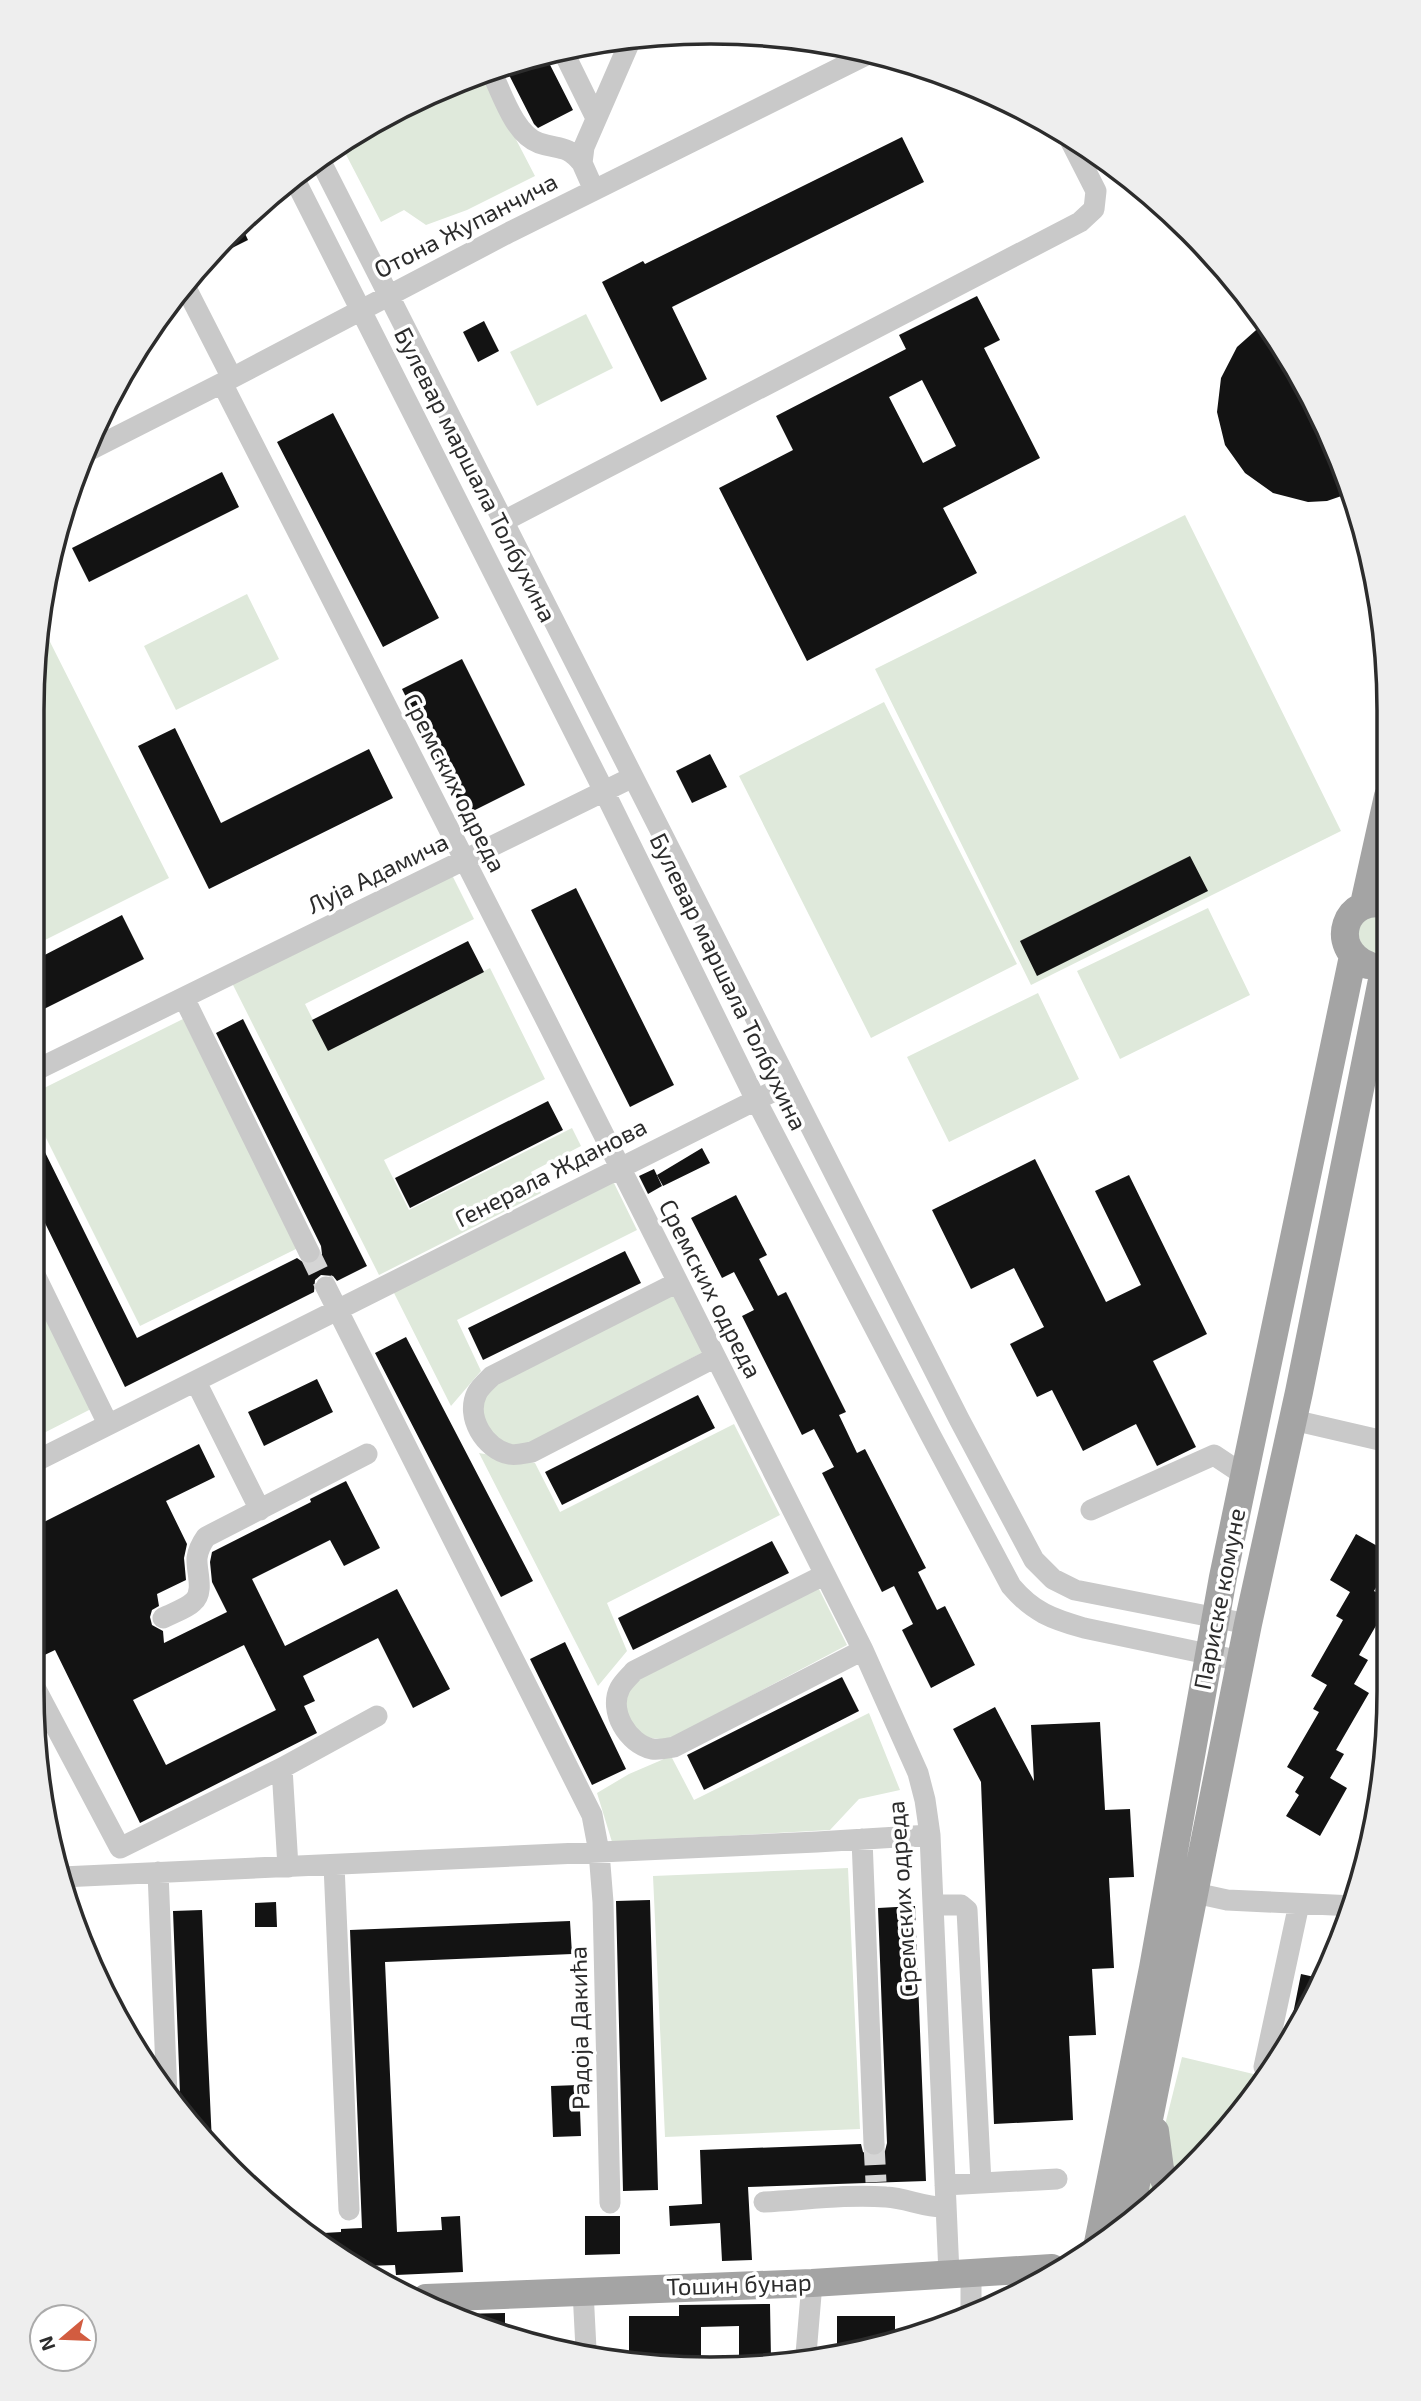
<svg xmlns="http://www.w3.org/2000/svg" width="1421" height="2401" font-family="'Exo 2',sans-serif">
<rect width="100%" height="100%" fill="#fff"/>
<path fill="#dfe9db" d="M 482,74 L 535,176 L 467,210 L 426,225 L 404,210 L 381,222 L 340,143 L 451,83 Z
M 586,314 L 613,368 L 537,406 L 510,352 Z
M 1185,515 L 1341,831 L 1031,985 L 875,669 Z
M 247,594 L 279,659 L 176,710 L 144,646 Z
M 41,624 L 169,878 L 33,946 L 33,666 Z
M 884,702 L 1017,964 L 871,1038 L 739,776 Z
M 449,869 L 474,919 L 305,1004 L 328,1050 L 490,968 L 545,1079 L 384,1160 L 409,1210 L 572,1128 L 581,1146 L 531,1172 L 541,1193 L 379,1275 L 230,979 Z
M 1208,908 L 1250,995 L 1120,1059 L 1077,971 Z
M 1388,911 L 1388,955 L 1367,956 L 1353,924 Z
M 1038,993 L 1079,1079 L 949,1142 L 907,1057 Z
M 183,1019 L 298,1248 L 140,1326 L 32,1110 L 32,1094 Z
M 613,1181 L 637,1230 L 457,1320 L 481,1371 L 451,1406 L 393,1291 Z
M 32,1290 L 91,1409 L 32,1439 Z
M 673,1292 L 703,1352 L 524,1447 L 500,1444 L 485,1429 L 480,1403 L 496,1382 Z
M 734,1424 L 780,1515 L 607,1603 L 627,1651 L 598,1686 L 479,1453 L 535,1463 L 560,1512 Z
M 817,1585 L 847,1645 L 668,1740 L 644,1737 L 629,1722 L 624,1696 L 640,1675 Z
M 869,1713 L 900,1790 L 859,1799 L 830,1830 L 612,1842 L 597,1793 L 629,1774 L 671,1756 L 694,1800 Z
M 848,1868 L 860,2129 L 665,2137 L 653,1876 Z
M 1182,2057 L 1266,2077 L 1153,2198 L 1148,2193 Z"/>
<path fill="#131313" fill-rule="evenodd" d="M 545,55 L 573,110 L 538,128 L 534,124 L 505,67 Z
M 902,137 L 924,182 L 672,307 L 707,379 L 661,402 L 602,282 L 643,261 L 645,264 Z
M 240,223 L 248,240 L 204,262 L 231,230 Z
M 977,296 L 1000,340 L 984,348 L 1040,458 L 943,508 L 977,573 L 807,661 L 719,488 L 793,450 L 776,416 L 906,349 L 899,335 ZM 922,380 L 956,446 L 923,463 L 889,397 Z
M 484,321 L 499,351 L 478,362 L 463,332 Z
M 1264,323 L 1299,371 L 1353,492 L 1327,501 L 1308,502 L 1273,493 L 1245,473 L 1225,445 L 1217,412 L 1221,378 L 1237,347 Z
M 333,413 L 439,618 L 383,647 L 277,442 Z
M 222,472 L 239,507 L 89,582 L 72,548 Z
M 462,659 L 525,785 L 465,815 L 402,689 Z
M 175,728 L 221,823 L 369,749 L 393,798 L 209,889 L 138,746 Z
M 710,754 L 727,787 L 692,803 L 676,771 Z
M 1190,856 L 1208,891 L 1037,976 L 1020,941 Z
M 576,888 L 674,1085 L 630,1107 L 531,910 Z
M 122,915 L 144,959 L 32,1015 L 33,961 Z
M 468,941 L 484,972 L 328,1051 L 312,1020 Z
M 243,1019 L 367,1266 L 337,1281 L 333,1276 L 321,1275 L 315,1280 L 314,1292 L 125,1387 L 45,1223 L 39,1227 L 32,1214 L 32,1126 L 137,1338 L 297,1258 L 307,1265 L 315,1263 L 322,1254 L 321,1246 L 216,1033 Z
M 548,1101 L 563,1130 L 410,1208 L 395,1178 Z
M 702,1148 L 710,1163 L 663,1186 L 657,1175 Z
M 1035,1159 L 1106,1302 L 1141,1285 L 1095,1191 L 1129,1175 L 1207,1334 L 1153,1361 L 1196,1447 L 1157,1466 L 1136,1424 L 1083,1451 L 1052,1390 L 1037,1397 L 1010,1344 L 1044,1327 L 1014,1268 L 971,1289 L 932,1210 Z
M 654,1169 L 662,1186 L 648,1194 L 639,1176 Z
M 736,1195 L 767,1255 L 759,1259 L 778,1296 L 786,1292 L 846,1412 L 839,1415 L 857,1453 L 865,1449 L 926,1568 L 918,1572 L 937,1610 L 945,1606 L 975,1665 L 931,1688 L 902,1630 L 913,1624 L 894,1586 L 882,1592 L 822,1473 L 834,1467 L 814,1429 L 802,1435 L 742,1316 L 754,1310 L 734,1272 L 722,1278 L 691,1218 Z
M 625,1251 L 641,1283 L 483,1360 L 468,1328 Z
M 406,1337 L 533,1581 L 501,1597 L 375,1353 Z
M 317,1379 L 333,1412 L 264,1446 L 248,1412 Z
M 698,1395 L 715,1428 L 562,1505 L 545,1472 Z
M 199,1444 L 215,1477 L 166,1501 L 187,1544 L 184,1558 L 186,1580 L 157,1594 L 159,1606 L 152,1610 L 150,1617 L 152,1625 L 163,1631 L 164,1643 L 227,1612 L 212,1582 L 210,1562 L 212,1552 L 311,1502 L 310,1499 L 346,1481 L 380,1548 L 344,1566 L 330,1540 L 252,1579 L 285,1646 L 397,1589 L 450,1689 L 413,1708 L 378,1638 L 303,1676 L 315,1701 L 304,1706 L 317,1733 L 140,1823 L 55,1650 L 32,1661 L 32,1528 ZM 244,1645 L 276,1710 L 166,1765 L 133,1700 Z
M 1356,1534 L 1388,1552 L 1378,1572 L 1383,1575 L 1374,1591 L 1388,1599 L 1388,1605 L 1359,1655 L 1368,1660 L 1354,1684 L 1369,1693 L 1336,1750 L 1344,1754 L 1330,1778 L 1347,1788 L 1320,1836 L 1286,1816 L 1299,1795 L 1295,1792 L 1304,1777 L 1287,1767 L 1319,1712 L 1313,1709 L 1327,1685 L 1311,1676 L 1343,1620 L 1336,1616 L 1350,1592 L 1330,1580 Z
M 772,1541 L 789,1573 L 633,1650 L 618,1618 Z
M 565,1642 L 626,1769 L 592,1785 L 530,1659 Z
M 842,1677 L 859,1711 L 704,1790 L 687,1755 Z
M 995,1707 L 1034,1781 L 1031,1725 L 1100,1722 L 1105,1810 L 1130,1809 L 1134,1877 L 1109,1878 L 1114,1968 L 1092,1969 L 1096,2035 L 1069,2036 L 1073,2120 L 994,2124 L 981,1782 L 953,1729 Z
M 650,1900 L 658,2190 L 623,2191 L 616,1901 Z
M 276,1902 L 277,1927 L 255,1927 L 255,1903 Z
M 915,1906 L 926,2181 L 748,2187 L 752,2260 L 722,2261 L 720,2223 L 670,2226 L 669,2206 L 702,2204 L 700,2150 L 861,2144 L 863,2152 L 874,2157 L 880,2155 L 885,2151 L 887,2143 L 878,1908 Z
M 202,1910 L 207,2035 L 212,2143 L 175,2107 L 180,2094 L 173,1911 Z
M 570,1921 L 572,1954 L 385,1962 L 397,2232 L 442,2230 L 441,2217 L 460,2216 L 463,2272 L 396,2275 L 395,2265 L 366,2266 L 306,2234 L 341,2232 L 341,2229 L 362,2228 L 350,1930 Z
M 1301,1974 L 1319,1978 L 1296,2025 L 1291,2024 Z
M 579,2085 L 581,2136 L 553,2137 L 551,2086 Z
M 585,2216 L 620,2216 L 620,2254 L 585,2255 Z
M 770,2304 L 771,2359 L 739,2365 L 739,2326 L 701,2327 L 701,2368 L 629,2356 L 629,2316 L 679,2316 L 679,2305 Z
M 505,2313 L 505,2336 L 493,2334 L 456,2314 Z
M 837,2316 L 895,2316 L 895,2339 L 837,2349 Z"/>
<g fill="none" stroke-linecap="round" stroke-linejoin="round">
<path stroke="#d5d5d5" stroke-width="21" stroke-dasharray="21 10" stroke-linecap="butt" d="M 309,1252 L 326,1287
M 874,2144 L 876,2182"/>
<path stroke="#c9c9c9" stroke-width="21" d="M 562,49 L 596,118
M 491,71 C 502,93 514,134 539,143 C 559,150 566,144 582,163
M 319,158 L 959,1419 L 1034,1560 L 1053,1579 L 1075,1590 L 1248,1624
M 294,178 L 604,791 L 756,1100 L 930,1434 L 1011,1586 C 1033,1612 1052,1619 1084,1628 L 1241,1661
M 594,190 L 582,163 L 584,147 L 631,39
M 185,286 L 232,378
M 222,383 L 544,1016 L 863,1650 L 918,1773 L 925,1800 L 930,1835 L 949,2274
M 88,451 L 232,378 L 510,232 L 870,53
M 502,522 L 1080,222 L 1094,209 L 1096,191 L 1068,136
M 184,998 L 309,1252
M 32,1072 L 633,777
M 32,1269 L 108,1424
M 676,1283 L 492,1376 C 487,1381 480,1387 477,1393 C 465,1417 485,1449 509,1454 C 516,1456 525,1453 532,1452 L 714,1358
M 326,1287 L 592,1815 L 599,1852 L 603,1902 L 610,2203
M 196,1382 L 260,1510
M 1293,1420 L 1388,1442
M 32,1463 L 788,1084
M 1091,1510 L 1214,1455 L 1244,1475
M 824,1575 L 634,1671 C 630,1676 623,1682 620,1688 C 608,1711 628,1744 652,1749 C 659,1750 668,1748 674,1747 L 863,1650
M 163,1618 C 172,1613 186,1609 193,1602 C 205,1592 196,1571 197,1558 C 198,1550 201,1544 206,1537 L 367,1454
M 32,1682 L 120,1848 L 282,1768 L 377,1716
M 282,1768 L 288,1867
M 862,1839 L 874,2144
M 334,1865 L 349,2210
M 158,1872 L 167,2095
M 62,1877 L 817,1842 L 930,1835
M 1195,1893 L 1227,1900 L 1354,1906
M 933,1905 L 961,1905 L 967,1910 L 981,2183
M 1264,2067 L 1299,1904
M 945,2185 L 1057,2179
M 764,2202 C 804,2200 846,2194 886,2197 C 907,2198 925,2208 946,2207
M 971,2273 L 971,2311
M 583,2291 L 586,2349
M 806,2354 L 812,2283"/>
<path stroke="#a4a4a4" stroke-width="28" d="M 1364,904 L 1388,796
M 1368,965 C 1327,948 1345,893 1388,905
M 1155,2131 L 1160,2169 L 1166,2184
M 1128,2224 L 1248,1624 L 1299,1392 L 1385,965
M 1098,2243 L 1153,1968 L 1223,1577 L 1353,956
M 426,2298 L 812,2283 L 1052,2268"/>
</g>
<g text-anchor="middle" stroke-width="7" stroke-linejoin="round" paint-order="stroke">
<g font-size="24" fill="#2c2c2c" stroke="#fff">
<text transform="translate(466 226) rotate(-27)" y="8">Отона Жупанчича</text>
<text transform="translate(475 475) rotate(63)" y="8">Булевар маршала Толбухина</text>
<text transform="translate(454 783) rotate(63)" y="8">Сремских одреда</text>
<text transform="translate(378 874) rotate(-26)" y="8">Луја Адамича</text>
<text transform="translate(728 982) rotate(64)" y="8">Булевар маршала Толбухина</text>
<text transform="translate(551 1173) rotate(-27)" y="8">Генерала Жданова</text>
<text transform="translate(710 1289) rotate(63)" y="8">Сремских одреда</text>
<text transform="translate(1220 1599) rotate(-79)" y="8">Париске комуне</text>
<text transform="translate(903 1899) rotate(-94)" y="8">Сремских одреда</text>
<text transform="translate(580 2028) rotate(-91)" y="8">Радоја Дакића</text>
<text transform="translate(739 2285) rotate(-2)" y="8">Тошин бунар</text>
</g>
</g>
<path d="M0 0H1421V2401H0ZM710 44H711A666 666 0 0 1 1377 710V1691A666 666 0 0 1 711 2357H710A666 666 0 0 1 44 1691V710A666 666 0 0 1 710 44Z" fill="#eee" fill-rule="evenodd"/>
<path fill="none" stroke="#2c2c2c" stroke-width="3.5" d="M710 44H711A666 666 0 0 1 1377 710V1691A666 666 0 0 1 711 2357H710A666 666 0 0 1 44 1691V710A666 666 0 0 1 710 44Z"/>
<g transform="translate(63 2338) rotate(251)"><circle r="33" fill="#ffffff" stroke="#ababab" stroke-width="2"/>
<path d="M0-5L12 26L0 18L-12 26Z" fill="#d25c40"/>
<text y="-10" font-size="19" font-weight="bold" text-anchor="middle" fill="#2c2c2c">N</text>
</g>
</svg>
